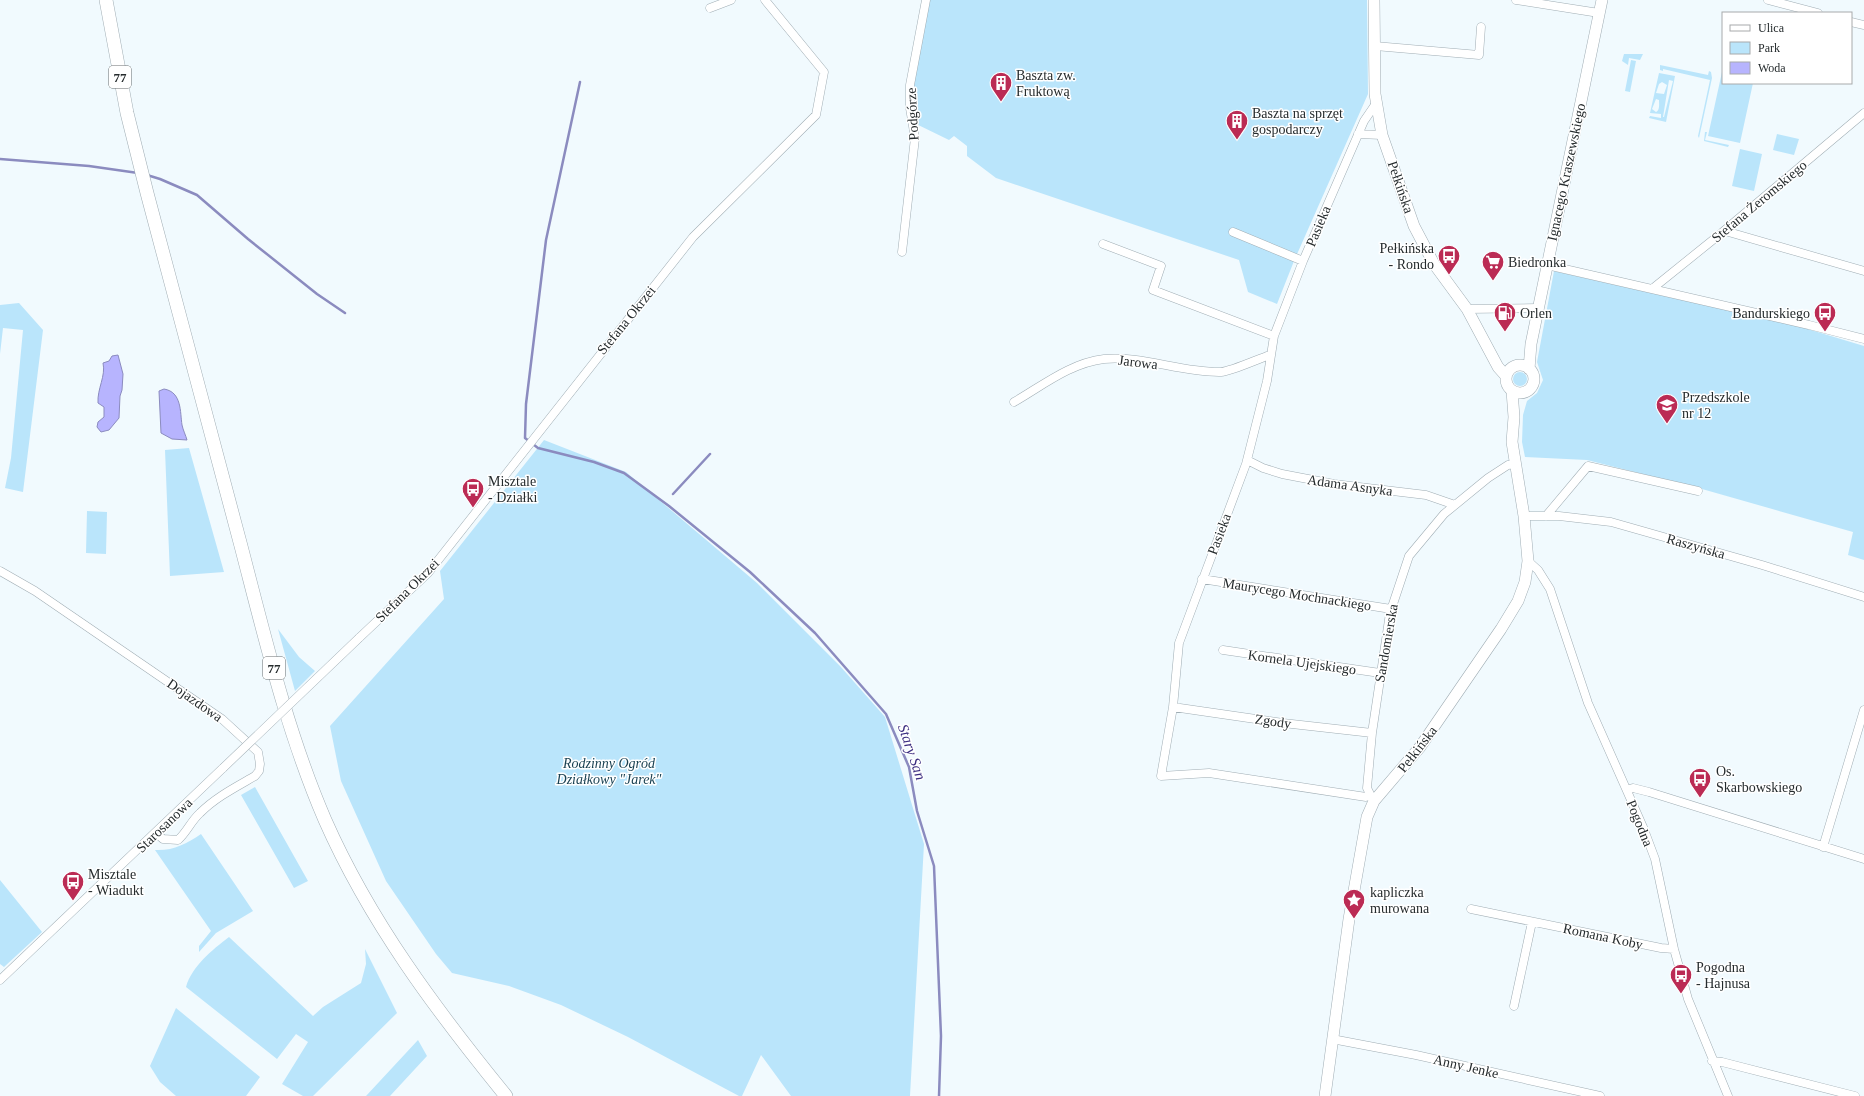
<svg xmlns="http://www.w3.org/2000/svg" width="1864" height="1096" font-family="Georgia,serif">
<rect width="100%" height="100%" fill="#f1fafe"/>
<path fill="#bae5fb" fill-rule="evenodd" d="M 922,0 L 1367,0 L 1368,94 L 1294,261 L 1277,304 L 1248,292 L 1239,260 L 996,178 L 967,156 L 967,146 L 954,136 L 949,140 L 908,120 Z
M 1624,54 L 1643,54 L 1640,60 L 1629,58 L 1628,65 L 1622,61 Z
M 1631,60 L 1636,61 L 1630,92 L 1625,91 Z
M 1660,65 L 1708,75 L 1709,71 L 1711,72 L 1712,78 L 1699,138 L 1698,136 L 1710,80 L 1663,69 L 1663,71 L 1660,70 Z
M 1722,72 L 1723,83 L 1753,83 L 1740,143 L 1708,136 Z
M 1659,73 L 1675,76 L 1666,122 L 1649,118 L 1650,116 L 1661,118 L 1661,114 L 1650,113 ZM 1669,80 L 1673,81 L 1664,117 L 1663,117 ZM 1662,82 L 1667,85 L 1664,94 L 1656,93 L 1659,84 ZM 1656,99 L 1659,100 C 1659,104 1660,110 1656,112 L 1652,109 Z
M 1705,132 L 1707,132 L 1705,140 L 1729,145 L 1728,147 L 1704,141 Z
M 1777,134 L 1799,139 L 1794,155 L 1773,150 Z
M 1740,149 L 1762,154 L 1754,191 L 1732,186 Z
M 1554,271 L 1801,327 L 1864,346 L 1864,560 L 1848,555 L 1853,532 L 1702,489 L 1587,460 L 1525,457 L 1522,442 L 1523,415 L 1527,401 L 1537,393 L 1543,380 L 1537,362 Z
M 19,303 L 43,330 L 23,492 L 5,488 L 11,458 L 23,330 L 3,328 L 0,354 L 0,305 Z
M1513 379a7 7 0 1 1 14 0a7 7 0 1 1-14 0Z
M 544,440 L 626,472 L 757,583 L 840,666 L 885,717 L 924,844 L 910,1096 L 791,1096 L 761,1055 L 742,1096 L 739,1096 L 628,1037 L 561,1005 L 509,986 L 452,973 L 436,954 L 386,881 L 341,781 L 330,726 L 444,599 L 440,571 Z
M 189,448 L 224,572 L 170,576 L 165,450 Z
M 87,511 L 107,512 L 106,554 L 86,553 Z
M 278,629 L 299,657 L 315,671 L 295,691 Z
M 255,787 L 308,881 L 294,888 L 241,795 Z
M 201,834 L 253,911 L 216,933 L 199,952 L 199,946 L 211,931 L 155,850 C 173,851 186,844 201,834 Z
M 0,880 L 42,932 L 4,967 L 0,964 Z
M 229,937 L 313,1016 L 323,1007 L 361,983 L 366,964 L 365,949 L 397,1013 L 313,1096 L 303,1096 L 282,1084 L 308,1042 L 296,1034 L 277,1059 L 186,987 C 192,966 212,950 229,937 Z
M 176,1008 L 260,1077 L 246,1096 L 176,1096 L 160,1082 L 150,1066 Z
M 418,1040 L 427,1056 L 390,1096 L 366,1096 Z"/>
<path fill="#b7b4fe" stroke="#8b8bbf" d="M 118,355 L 123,374 L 122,390 L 120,396 L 119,418 L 109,430 L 101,432 L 97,427 L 98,422 L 104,417 L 104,407 L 98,403 C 97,389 106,376 103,363 L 109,361 L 112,356 Z
M 164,389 C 182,392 180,412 182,425 C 183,430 186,436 187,440 L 172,439 L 161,433 L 159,391 Z"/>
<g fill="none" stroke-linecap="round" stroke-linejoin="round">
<path stroke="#8b8bbf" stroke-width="2.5" d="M 580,82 L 546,240 L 526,404 L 525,438 L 538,448 L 594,462 L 624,473 L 669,506 L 750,572 L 815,633 L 886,714 L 909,767 L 917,811 L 934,866 L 941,1036 L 939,1096
M 0,159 L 89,166 L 138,173
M 147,175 L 160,179 L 197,195 L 248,239 L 317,294 L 345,313
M 673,494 L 710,454"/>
<g stroke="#a0adb4" stroke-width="9">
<path id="street" d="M 1516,0 L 1599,13
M 1768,0 L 1818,13
M 710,8 L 731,0
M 1851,22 L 1864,25
M 1375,46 L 1479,55 L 1481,27
M 1358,134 L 1382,135
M 1725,231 L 1864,271
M 1233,232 L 1303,261
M 1103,244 L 1161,266 L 1153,290 L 1274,336
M 902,252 L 915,138 L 910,108 L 910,85 L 926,0
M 1547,265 L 1809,325 L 1864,339
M 1652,289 L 1719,235 L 1864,113
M 1467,309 L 1538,308
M 1014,402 C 1042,386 1070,363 1104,359 C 1140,355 1183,373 1221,372 C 1232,371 1258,359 1270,355
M 1247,460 L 1263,468 L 1282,474 L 1334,484 L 1426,495 L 1455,505
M 1524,516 L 1559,516 L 1611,522 L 1762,565 L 1864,597
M 1546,516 L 1588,466 L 1698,491
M 1528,561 L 1538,570 L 1550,589 L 1588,703 L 1643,827 L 1655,859 L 1674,949 L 1688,999 L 1728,1096
M 0,571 L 35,591 L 222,719 L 258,752 L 260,764 L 259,771 L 255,776 C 236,787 216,797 200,813 C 191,821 187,832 178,840 L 163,839 L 156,833
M 1202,579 L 1391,609
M 359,638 L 428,573 L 693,237 L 816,115 L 824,72 L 765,0
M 1223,650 L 1380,673
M 1173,707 L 1283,723 L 1372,733
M 1627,790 L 1633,788 L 1649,792 L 1864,859
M 1370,795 L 1366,797 L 1209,773 L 1161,776 L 1173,707 L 1179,643 L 1246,464 L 1267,381 L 1274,336 L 1303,261 L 1364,121 L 1377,102
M 1373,800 L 1367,788 L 1372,733 L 1390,613 L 1409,556 L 1444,514 L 1488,478 L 1508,465 L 1516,464
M 1823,847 L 1864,710
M 1471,909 L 1661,948 L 1674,949
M 0,980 L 223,768
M 1514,1006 L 1532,922
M 1332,1039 L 1416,1055 L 1600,1096
M 1712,1061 L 1722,1062 L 1855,1096"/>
</g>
<g stroke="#a0adb4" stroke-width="12">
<path id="secondary" d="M 1374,0 L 1375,94 L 1382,135 L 1414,226 L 1434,264 L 1467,309 L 1498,367 L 1506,376
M1506 379a14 14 0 1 1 28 0a14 14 0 1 1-28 0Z
M 1529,369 L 1531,344 L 1602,0
M 1325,1096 L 1349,919 L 1367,817 L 1374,801 L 1420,747 L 1501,629 L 1518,601 L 1525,582 L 1528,561 L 1524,516 L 1512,442 L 1514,417 L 1512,391"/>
</g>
<g stroke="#a0adb4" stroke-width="14">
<path id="primary" d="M 106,0 L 127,113 L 147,193 C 178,311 210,428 241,546 C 265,638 287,732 325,820 C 370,922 436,1010 506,1096"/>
</g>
<use href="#street" stroke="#fff" stroke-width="8"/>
<use href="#secondary" stroke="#fff" stroke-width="11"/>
<use href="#primary" stroke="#fff" stroke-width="13"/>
<g stroke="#a0adb4" stroke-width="9" stroke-linecap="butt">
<path id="street-bridge" d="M 223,768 L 359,638"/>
</g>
<use href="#street-bridge" stroke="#fff" stroke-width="8"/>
</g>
<defs>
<g id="building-pin" transform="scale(1.15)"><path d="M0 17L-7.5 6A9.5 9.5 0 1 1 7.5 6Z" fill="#bb2b54" stroke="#fff"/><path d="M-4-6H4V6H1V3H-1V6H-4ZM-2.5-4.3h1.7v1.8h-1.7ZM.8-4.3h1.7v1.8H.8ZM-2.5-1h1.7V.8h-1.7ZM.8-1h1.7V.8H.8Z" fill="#fff"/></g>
<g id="bus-pin" transform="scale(1.15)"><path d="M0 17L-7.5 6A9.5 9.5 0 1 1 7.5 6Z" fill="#bb2b54" stroke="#fff"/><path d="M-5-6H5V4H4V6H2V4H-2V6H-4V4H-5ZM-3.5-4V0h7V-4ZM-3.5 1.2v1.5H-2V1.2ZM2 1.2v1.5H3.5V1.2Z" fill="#fff"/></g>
<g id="supermarket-pin" transform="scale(1.15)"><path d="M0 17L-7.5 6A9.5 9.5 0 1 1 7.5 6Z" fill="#bb2b54" stroke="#fff"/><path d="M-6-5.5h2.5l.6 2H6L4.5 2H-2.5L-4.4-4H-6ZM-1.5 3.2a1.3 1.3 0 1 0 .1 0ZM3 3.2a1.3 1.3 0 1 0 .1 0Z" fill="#fff"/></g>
<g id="fuel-pin" transform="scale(1.15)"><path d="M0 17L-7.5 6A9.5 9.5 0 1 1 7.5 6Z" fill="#bb2b54" stroke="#fff"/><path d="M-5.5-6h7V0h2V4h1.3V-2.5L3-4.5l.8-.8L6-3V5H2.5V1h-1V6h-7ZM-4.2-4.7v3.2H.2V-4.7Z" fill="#fff"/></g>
<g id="school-pin" transform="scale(1.15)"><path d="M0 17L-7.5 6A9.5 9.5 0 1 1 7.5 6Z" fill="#bb2b54" stroke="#fff"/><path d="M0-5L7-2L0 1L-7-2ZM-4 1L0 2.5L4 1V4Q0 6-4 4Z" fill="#fff"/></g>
<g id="sight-pin" transform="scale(1.15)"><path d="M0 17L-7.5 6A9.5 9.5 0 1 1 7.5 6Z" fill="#bb2b54" stroke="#fff"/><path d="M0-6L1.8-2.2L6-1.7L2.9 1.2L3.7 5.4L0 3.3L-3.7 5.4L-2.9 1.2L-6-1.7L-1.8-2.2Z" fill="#fff"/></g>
</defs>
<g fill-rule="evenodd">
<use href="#building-pin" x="1001" y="83"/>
<use href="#building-pin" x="1237" y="121"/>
<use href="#bus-pin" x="1449" y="256"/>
<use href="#supermarket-pin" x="1493" y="262"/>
<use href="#fuel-pin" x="1505" y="313"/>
<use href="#bus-pin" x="1825" y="313"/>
<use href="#school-pin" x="1667" y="405"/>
<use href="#bus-pin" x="473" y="489"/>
<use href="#bus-pin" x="1700" y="779"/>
<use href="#bus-pin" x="73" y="882"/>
<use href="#sight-pin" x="1354" y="900"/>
<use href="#bus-pin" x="1681" y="975"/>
</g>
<g text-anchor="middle" stroke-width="3" stroke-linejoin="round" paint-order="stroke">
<g fill="#fff" stroke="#666b6c" stroke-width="1">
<rect x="109" y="66" width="22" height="22" rx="3"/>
<rect x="263" y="657" width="22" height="22" rx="3"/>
</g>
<g font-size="13" font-weight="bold" fill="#252b2d">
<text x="120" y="82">77</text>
<text x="274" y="673">77</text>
</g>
<g font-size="14" fill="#252b2d" stroke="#fff" text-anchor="start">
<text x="1016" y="80">Baszta zw.<tspan x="1016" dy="16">Fruktową</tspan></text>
<text x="1252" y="118">Baszta na sprzęt<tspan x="1252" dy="16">gospodarczy</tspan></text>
<text x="1434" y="253" text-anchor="end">Pełkińska<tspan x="1434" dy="16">- Rondo</tspan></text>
<text x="1508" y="267">Biedronka</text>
<text x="1520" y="318">Orlen</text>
<text x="1810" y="318" text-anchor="end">Bandurskiego</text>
<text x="1682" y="402">Przedszkole<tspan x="1682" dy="16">nr 12</tspan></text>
<text x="488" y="486">Misztale<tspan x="488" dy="16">- Działki</tspan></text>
<text x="1716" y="776">Os.<tspan x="1716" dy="16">Skarbowskiego</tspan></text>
<text x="88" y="879">Misztale<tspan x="88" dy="16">- Wiadukt</tspan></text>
<text x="1370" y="897">kapliczka<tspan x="1370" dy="16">murowana</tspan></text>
<text x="1696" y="972">Pogodna<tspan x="1696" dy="16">- Hajnusa</tspan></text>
</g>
<g font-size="14" fill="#252b2d" stroke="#fff">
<text transform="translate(912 114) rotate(-93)" y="5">Podgórze</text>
<text transform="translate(1566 172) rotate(-78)" y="5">Ignacego Kraszewskiego</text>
<text transform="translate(1401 187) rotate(71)" y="5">Pełkińska</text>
<text transform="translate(1759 201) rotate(-40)" y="5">Stefana Żeromskiego</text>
<text transform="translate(1318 226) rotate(-67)" y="5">Pasieka</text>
<text transform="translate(626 320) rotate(-51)" y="5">Stefana Okrzei</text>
<text transform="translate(1138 362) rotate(7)" y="5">Jarowa</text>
<text transform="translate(1350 485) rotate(8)" y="5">Adama Asnyka</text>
<text transform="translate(1219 534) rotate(-69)" y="5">Pasieka</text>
<text transform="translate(1696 546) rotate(16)" y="5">Raszyńska</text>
<text transform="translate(407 590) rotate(-45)" y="5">Stefana Okrzei</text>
<text transform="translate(1297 594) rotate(9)" y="5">Maurycego Mochnackiego</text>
<text transform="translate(1386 643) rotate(-80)" y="5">Sandomierska</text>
<text transform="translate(1302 662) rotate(8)" y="5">Kornela Ujejskiego</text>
<text transform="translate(195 700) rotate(35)" y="5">Dojazdowa</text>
<text transform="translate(1273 721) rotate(8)" y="5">Zgody</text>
<text transform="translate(1417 749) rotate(-52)" y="5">Pełkińska</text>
<text transform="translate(1640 823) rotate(68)" y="5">Pogodna</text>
<text transform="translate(164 825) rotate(-44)" y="5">Starosanowa</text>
<text transform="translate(1603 936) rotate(12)" y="5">Romana Koby</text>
<text transform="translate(1466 1066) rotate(13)" y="5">Anny Jenke</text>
</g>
<g font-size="14" font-style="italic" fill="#173f50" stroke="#fff">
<text x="609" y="768">Rodzinny Ogród<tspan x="609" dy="16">Działkowy "Jarek"</tspan></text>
</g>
<g font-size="15" font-style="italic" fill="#3b2d80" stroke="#fff">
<text transform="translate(912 752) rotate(71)" y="5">Stary San</text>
</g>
</g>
<rect x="1722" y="12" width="130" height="72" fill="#ffffff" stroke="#a8aaab"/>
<rect x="1730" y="25" width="20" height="6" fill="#ffffff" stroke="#a8aaab"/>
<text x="1758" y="32" font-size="12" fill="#252b2d">Ulica</text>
<rect x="1730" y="42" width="20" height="12" fill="#bae5fb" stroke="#a8aaab"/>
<text x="1758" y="52" font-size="12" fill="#252b2d">Park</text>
<rect x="1730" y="62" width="20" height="12" fill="#b7b4fe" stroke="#a8aaab"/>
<text x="1758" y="72" font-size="12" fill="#252b2d">Woda</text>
</svg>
